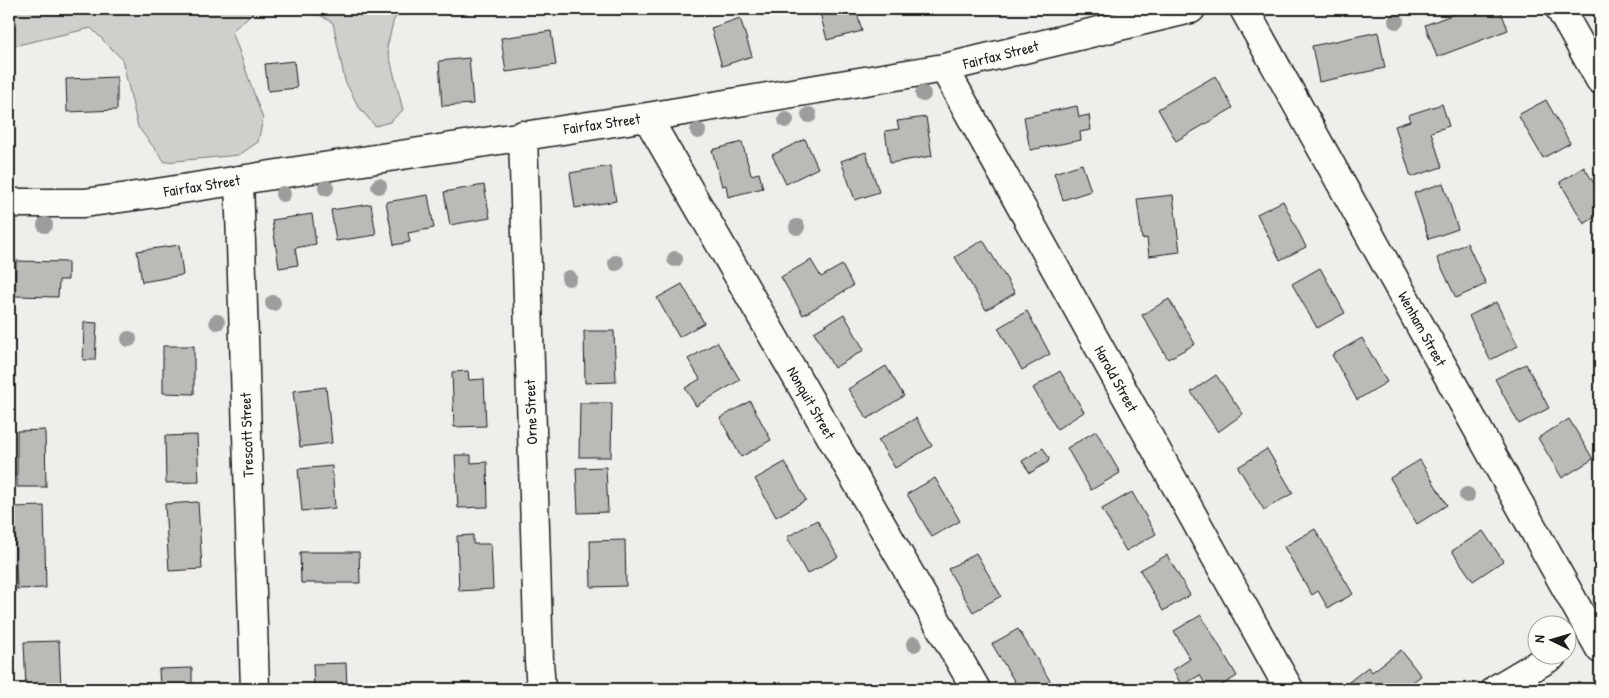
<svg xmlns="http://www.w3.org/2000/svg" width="1609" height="698" font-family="'Patrick Hand',sans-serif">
<rect width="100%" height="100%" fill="#f0eeea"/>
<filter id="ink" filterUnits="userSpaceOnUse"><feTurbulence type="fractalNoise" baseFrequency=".02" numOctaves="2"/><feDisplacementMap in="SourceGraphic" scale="10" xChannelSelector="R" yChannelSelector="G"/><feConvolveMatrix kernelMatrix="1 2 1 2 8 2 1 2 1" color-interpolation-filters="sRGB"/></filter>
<g filter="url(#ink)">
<path fill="#d0cfcc" stroke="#767674" d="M 9,9 L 257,9 L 232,31 L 263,119 L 258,142 L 239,155 L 165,162 L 138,127 L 122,59 L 91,28 L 9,47 Z
M 310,9 L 407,9 L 394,19 L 387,47 L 403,110 L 390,122 L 375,126 L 358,106 L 345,81 L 333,23 Z"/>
<path fill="#bbbab6" stroke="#1c1c1c" d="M 819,9 L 856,9 L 862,31 L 827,40 Z
M 1468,9 L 1500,9 L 1508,30 L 1437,57 L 1425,25 Z
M 740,18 L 752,56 L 722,66 L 711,28 Z
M 551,31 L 556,65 L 506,72 L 501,38 Z
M 1378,32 L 1385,68 L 1319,82 L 1312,46 Z
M 469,58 L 473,104 L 442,106 L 439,61 Z
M 294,61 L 297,88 L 268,91 L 265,64 Z
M 1215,76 L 1233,108 L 1176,141 L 1158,109 Z
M 117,77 L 117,110 L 67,112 L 66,79 Z
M 1546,100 L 1570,143 L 1543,158 L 1518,115 Z
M 1442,104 L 1449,126 L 1431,132 L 1442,167 L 1411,177 L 1395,126 L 1410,121 L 1408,115 Z
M 1077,106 L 1079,117 L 1089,115 L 1091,130 L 1080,132 L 1081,140 L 1030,150 L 1024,117 Z
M 926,117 L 932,156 L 890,163 L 885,131 L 899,129 L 897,121 Z
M 805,139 L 818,168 L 786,184 L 772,155 Z
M 742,142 L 751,175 L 759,173 L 763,188 L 728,197 L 726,185 L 722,186 L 712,150 Z
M 866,152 L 879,192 L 855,200 L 841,161 Z
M 1082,164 L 1091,191 L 1063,200 L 1054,173 Z
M 610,166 L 616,201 L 575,208 L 570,173 Z
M 1584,167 L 1600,193 L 1600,214 L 1584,224 L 1560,182 Z
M 1443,183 L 1458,229 L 1429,239 L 1414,193 Z
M 484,185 L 490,218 L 450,225 L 444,192 Z
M 428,195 L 434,228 L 408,233 L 410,242 L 394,245 L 386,202 Z
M 1173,195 L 1180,252 L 1149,256 L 1147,238 L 1142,239 L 1137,199 Z
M 1283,201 L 1306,247 L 1280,260 L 1257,214 Z
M 371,204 L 376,235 L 336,241 L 331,210 Z
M 312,214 L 316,244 L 295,248 L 298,265 L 279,268 L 272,220 Z
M 983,240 L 1015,293 L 986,310 L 955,257 Z
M 1467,243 L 1486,284 L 1456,298 L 1437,258 Z
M 179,245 L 183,275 L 142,282 L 137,251 Z
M 811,260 L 821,277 L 842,265 L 853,286 L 803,315 L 781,277 Z
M 16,261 L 68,262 L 68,280 L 59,280 L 58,297 L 15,296 Z
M 1320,268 L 1345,313 L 1317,328 L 1292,284 Z
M 682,284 L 704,323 L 679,337 L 657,298 Z
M 1169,299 L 1195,344 L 1168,359 L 1142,315 Z
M 1496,302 L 1518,346 L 1490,360 L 1469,316 Z
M 1027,311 L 1050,354 L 1022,370 L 998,328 Z
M 844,314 L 864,350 L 834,368 L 814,332 Z
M 84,322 L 97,323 L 95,360 L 83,360 Z
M 584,331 L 614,331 L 616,382 L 585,383 Z
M 1362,338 L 1387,382 L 1357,400 L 1332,355 Z
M 717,342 L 740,380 L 696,406 L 685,388 L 700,379 L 688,359 Z
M 163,346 L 194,346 L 194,394 L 163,393 Z
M 1526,364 L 1549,408 L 1519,424 L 1495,379 Z
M 886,366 L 904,396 L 867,419 L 848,389 Z
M 468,371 L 469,380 L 484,379 L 486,426 L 454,427 L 452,372 Z
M 1060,371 L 1084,412 L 1057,429 L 1033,388 Z
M 1216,375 L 1243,414 L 1218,432 L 1191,392 Z
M 326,387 L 332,443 L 300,447 L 293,391 Z
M 750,401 L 771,440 L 741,457 L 720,418 Z
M 580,403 L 612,403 L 611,457 L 579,457 Z
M 916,418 L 932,446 L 895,468 L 878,440 Z
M 1569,419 L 1593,459 L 1562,478 L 1538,438 Z
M 45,430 L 46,487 L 17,487 L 17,431 Z
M 1096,431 L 1120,473 L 1091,490 L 1067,448 Z
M 197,435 L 199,482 L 166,483 L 165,436 Z
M 1043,448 L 1049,458 L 1048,462 L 1030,473 L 1022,461 Z
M 1267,449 L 1293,493 L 1264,510 L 1238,467 Z
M 455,455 L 471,455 L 471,463 L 487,462 L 488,507 L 458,508 Z
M 1420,460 L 1447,505 L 1417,524 L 1390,478 Z
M 785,462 L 806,500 L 776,517 L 755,479 Z
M 332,466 L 335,508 L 302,511 L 298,469 Z
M 606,467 L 608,512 L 578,513 L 576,468 Z
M 935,478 L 960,521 L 932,537 L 907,494 Z
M 1132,492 L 1156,534 L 1126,551 L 1102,509 Z
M 198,502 L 202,569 L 169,571 L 165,504 Z
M 44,506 L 46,588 L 17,589 L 14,507 Z
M 817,520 L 838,557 L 807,574 L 787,537 Z
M 1600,525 L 1600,542 L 1593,529 Z
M 1315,529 L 1353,594 L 1328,608 L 1318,591 L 1312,595 L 1284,547 Z
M 1483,531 L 1503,561 L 1473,581 L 1452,551 Z
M 473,535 L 473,544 L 491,544 L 493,589 L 459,591 L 457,536 Z
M 625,540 L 626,586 L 591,587 L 590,541 Z
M 300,552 L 359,552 L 360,583 L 301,583 Z
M 976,553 L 1001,596 L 973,612 L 948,569 Z
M 1167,555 L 1190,595 L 1163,611 L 1140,570 Z
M 1201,615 L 1237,676 L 1216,689 L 1208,689 L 1200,675 L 1182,686 L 1173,670 L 1190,659 L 1174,631 Z
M 1018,629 L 1054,687 L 1050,689 L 1019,689 L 992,644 Z
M 59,641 L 61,689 L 26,689 L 24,642 Z
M 1401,650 L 1421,676 L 1403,689 L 1348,689 L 1345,685 L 1368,667 L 1372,672 Z
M 346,663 L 347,689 L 314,689 L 313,664 Z
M 192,668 L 192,689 L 160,689 L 159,669 Z
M 898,683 L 902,689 L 886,689 Z
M 479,686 L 480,689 L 463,689 Z"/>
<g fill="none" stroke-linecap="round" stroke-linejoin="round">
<g stroke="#1c1c1c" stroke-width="31">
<path id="street" d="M 1244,9 L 1600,649
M 1560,9 L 1600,80
M 944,68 L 1289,689
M 647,117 L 976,689
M 523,135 L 539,661 L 541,689
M 239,180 L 255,689
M 9,203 L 84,203 L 143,195 L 647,117 L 944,68 L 1191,9
M 1496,689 L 1552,656"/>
</g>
<use href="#street" stroke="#fdfcf7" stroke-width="28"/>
</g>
<g fill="#9e9d9b">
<circle cx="1396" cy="21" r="8"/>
<circle cx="923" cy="94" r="8"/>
<circle cx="809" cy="115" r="8"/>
<circle cx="786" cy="120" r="8"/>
<circle cx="698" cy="131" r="8"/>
<circle cx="379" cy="186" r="8"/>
<circle cx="326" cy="188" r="8"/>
<circle cx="283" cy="194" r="8"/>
<circle cx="45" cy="225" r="8"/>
<circle cx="797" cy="227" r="8"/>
<circle cx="675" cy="259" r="8"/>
<circle cx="616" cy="263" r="8"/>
<circle cx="569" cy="278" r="8"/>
<circle cx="273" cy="303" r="8"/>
<circle cx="217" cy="322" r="8"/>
<circle cx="129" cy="339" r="8"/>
<circle cx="1467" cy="495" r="8"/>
<circle cx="914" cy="644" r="8"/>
</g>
</g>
<g text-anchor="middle" stroke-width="4" stroke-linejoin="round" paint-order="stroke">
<g font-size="15" fill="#1c1c1c" stroke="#fdfcf7">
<text transform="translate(1001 55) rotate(-14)" y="5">Fairfax Street</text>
<text transform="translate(602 124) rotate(-8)" y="5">Fairfax Street</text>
<text transform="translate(202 186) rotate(-9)" y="5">Fairfax Street</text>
<text transform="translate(1422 329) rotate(61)" y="5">Wenham Street</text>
<text transform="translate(1116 379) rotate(61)" y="5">Harold Street</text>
<text transform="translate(811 403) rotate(60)" y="5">Nonquit Street</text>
<text transform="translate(531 412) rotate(-92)" y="5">Orne Street</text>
<text transform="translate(247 435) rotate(-92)" y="5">Trescott Street</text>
</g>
</g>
<rect width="1609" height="698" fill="none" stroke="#fdfcf7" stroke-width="30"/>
<rect x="15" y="15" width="1579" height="668" fill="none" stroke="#1c1c1c" stroke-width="2" filter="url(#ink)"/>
<g transform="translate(1552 640) rotate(275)"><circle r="24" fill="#fdfcf7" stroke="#a3a29f"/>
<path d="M0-4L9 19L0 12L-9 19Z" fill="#1c1c1c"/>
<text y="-8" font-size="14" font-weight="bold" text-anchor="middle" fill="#1c1c1c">N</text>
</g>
</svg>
